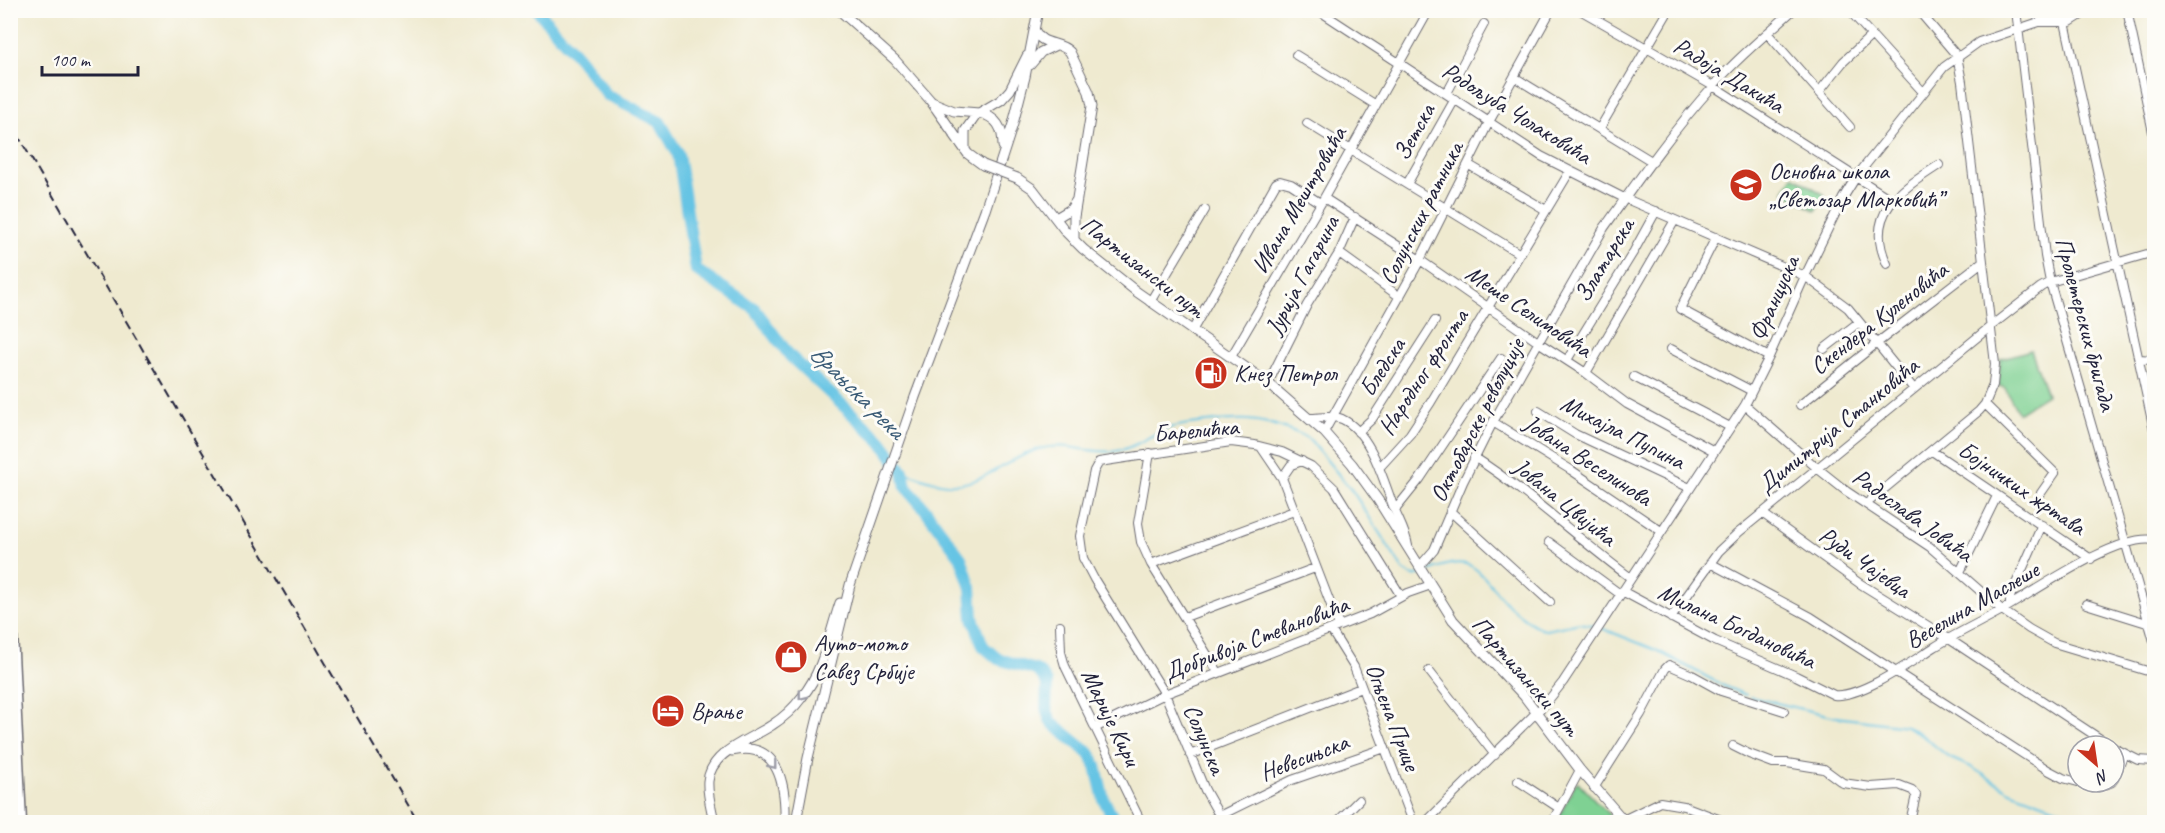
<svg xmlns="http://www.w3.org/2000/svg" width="2165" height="833" font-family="Caveat,sans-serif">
<rect width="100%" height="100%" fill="#fdfcf7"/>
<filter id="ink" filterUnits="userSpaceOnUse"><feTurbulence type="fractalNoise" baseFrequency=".0167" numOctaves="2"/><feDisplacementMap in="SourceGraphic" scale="12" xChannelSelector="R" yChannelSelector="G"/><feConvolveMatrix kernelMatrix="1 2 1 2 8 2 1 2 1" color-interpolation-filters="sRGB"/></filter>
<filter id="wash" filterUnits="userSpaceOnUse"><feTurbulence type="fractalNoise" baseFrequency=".008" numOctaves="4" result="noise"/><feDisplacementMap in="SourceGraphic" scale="24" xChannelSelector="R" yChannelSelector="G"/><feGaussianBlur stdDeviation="1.35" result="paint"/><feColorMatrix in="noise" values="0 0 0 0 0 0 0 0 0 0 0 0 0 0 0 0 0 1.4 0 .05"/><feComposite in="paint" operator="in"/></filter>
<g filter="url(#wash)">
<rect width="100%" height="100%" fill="#efead0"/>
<path fill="#7fd193" stroke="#507a67" stroke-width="1.5" d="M 1793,176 L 1825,195 L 1816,211 L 1784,192 Z
M 2031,350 L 2047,395 L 2018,413 L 2005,388 L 1999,386 L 2000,359 Z
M 1578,782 L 1611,817 L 1606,822 L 1557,821 L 1575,784 Z"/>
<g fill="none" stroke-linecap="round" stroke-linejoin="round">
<path stroke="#66c4e4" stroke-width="2" d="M 903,471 C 938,485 960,492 994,471 C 1009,463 1022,454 1039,449 C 1068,441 1088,455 1116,451 C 1135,448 1148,436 1166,429 C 1179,424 1193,424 1206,422 C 1239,419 1255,417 1287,429 C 1296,432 1304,435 1311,441 L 1353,492 L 1404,571 L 1413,576 L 1421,574
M 1426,572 C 1470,554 1473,564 1501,597 C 1511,609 1528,622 1541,629 L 1546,630 L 1580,623 L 1596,626
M 1601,628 L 1656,650 L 1726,687 L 1746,695
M 1751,697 L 1836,717 L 1906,726 L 1919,733 L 1950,758 L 1971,767 L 2010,791 L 2070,813 L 2085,822"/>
<path stroke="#66c4e4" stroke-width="12" d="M 537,10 L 579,58 L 607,95 L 660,122 L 678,154 L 696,270 L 755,309 L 790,356 L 881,441 L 903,471 L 906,487 L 924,508 L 961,558 L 971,588 L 973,618 L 983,646 L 998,659 L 1036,670 L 1041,674 L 1047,683 L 1046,708 L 1051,722 L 1090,754 L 1096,766 L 1104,800 L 1115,822"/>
</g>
</g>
<g filter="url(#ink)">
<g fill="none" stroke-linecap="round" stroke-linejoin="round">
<g stroke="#6a686f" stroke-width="10">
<path id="minor" d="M 1318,10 L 1541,156 L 1624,198 L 1805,276 L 1848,308 L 1914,389
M 1580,10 L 1713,86 L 1892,200
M 1849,10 L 1923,92
M 2016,10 L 2045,256 L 2050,282 L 2154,641
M 2127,10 L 2154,137
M 2065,22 L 2154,430
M 1767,33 L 1850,127
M 1296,55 L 1376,105
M 1514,77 L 1653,162
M 1819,92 L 1843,62 L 1872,35
M 1447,93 L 1484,24
M 1307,123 L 1520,254
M 1600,128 L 1669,10
M 1469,165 L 1546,210
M 1407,184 L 1455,99
M 1324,198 L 1420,260 L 1538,342 L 1586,373 L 1627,404 L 1714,451
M 1716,237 L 1680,309 L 1769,357
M 1339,253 L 1400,297
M 1887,264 C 1863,213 1902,189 1939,165
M 1150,302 L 1205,210
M 1192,331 L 1276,183 L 1280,181 L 1291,184 L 1320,203
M 1671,349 L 1752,391
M 1824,349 L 1859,322
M 1231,357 L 1324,198 L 1429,10
M 2139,359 L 2154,360
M 1567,360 L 1634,251 L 1656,211
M 1586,373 L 1675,220
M 1634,377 L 1730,427
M 1268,383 L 1307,305 L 1339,253 L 1355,217
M 1985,404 L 2055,473 L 2041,493
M 1745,405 L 1817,468 L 1846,491 L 1930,547 L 2002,610 L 2029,629 L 2054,643 L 2154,673
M 1800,405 L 1877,343 L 1982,262
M 1538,411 L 1575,434 L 1690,488
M 1310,418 C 1320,418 1332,415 1342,419 C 1372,433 1384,483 1395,511 C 1400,523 1406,533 1408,546
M 1493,422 L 1571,470 L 1661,531
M 1324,432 L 1420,260 L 1489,122 L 1551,10
M 1358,432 L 1372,419 L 1435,321
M 1261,447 L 1282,478 L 1339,626
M 1932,451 L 2091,559
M 1150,453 L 1138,523 L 1141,542 L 1151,564 L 1218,672
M 1474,457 C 1530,493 1578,539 1631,578
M 1379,468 L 1410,434 L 1431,402 L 1570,171
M 1282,478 L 1291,465 L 1302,461
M 1866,504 L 1979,411 L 1985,404 L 1993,385 L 1995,364 L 1962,82 L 1957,56 L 1918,10
M 1395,510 L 1420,479 L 1501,358
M 1450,511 L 1550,602
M 1762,513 L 1859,583 L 1949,639 L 2111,746
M 1549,542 L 1620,594
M 1710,563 L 1811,617 L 2048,770 L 2063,778 L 2078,782
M 1151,564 L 1294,511
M 1420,566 L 1434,550 L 1463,482 L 1493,422 L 1604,228 C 1638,180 1673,130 1713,86 C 1737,58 1766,35 1793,10
M 1960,572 L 1997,496
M 1622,591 L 1715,641 L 1796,676 L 1834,695 C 1860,698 1911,662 1933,648 C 1955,634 1979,623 2002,610 C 2035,591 2118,533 2154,540
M 2086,604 L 2150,624
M 2010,605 L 2010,597 L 2042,525
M 1185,617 L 1315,568
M 1671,618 L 1719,551 L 1738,533 L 1991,326 L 2041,287 L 2050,282 L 2154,252
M 1060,625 L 1061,652 L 1065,666 L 1141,822
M 1331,630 L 1354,667 L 1413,822
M 1429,671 L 1495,755
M 1095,728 L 1165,694 L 1370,614 L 1408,593 L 1431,585
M 1733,746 L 1749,754 L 1773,763 L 1787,763 L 1824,769 L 1843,783 L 1871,787 L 1899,785 L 1912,790 L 1916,795 L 1910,822
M 2114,748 L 2138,760 L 2154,761
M 1190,755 L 1361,688
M 2114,779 L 2124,754
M 1518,781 L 1559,808
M 2080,782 L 2104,785 L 2112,782
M 1594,788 L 1641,714 L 1665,669 L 1669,665 L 1692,675 L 1721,691 L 1784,711
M 1623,820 L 1660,802 L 1684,806 L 1726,822
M 1207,822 L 1292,780 L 1385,748
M 1223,822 L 1205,790 L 1165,694 L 1094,579 L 1083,558 L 1080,536 L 1094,471 L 1099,462 L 1231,442 L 1255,445 L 1282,452 L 1311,466 L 1334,488 L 1401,596
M 1337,822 L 1359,800
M 1426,822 L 1547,702 L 1563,682 L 1745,405 L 1769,357 L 1805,276 L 1843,198 L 1856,177 L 1944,67 L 1979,42 L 2039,22 L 2070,22 L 2089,10
M 1552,822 L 1580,770"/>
</g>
<g stroke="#6a686f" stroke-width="11">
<path id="major" d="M 839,10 L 895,60 L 930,100 L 968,154 L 983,165
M 1035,31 C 1043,47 1059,40 1070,52 L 1089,92 L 1092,106 L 1074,217 L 1074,241
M 1030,65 L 1041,52 L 1056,45
M 932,102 L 954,111 L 979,113 L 1001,100 L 1010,90 L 1027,56
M 979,113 C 997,117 1003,128 1003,146
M 965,150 L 965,131 L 977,114
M 1017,178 L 1033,189 L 1066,232 L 1083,249 L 1137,292 L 1268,383 L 1324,432 L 1352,464 L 1378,500 L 1453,620 L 1524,696 L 1580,770 L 1625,822
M 1056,218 L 1071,209 L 1076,201
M 732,751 C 780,739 786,788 785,822
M 714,822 C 712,810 707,795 708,781 C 711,751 750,740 772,725 C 783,718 794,708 802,697 C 824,670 829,635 840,603
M 796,822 L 808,758 L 850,585 L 915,397 L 985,210 L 1013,124 L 1025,77 L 1038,10"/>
</g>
<g stroke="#6a686f" stroke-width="13">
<path id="highway" d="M 10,590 L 21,822"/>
</g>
<use href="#minor" stroke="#fff" stroke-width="8"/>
<use href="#major" stroke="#fff" stroke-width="9"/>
<use href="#highway" stroke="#fff" stroke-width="10"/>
<path stroke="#22223b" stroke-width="2" stroke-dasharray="9 4.5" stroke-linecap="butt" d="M 10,122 L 418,822"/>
<g stroke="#6a686f" stroke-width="11" stroke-linecap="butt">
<path id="major-bridge" d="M 983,165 L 1017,178"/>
</g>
<use href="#major-bridge" stroke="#fff" stroke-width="9"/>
</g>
<defs><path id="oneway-chevron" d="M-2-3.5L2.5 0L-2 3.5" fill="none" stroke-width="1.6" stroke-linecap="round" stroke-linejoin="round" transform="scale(1.5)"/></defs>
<g stroke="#9c9ca7">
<use href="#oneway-chevron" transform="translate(802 696) rotate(128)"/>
<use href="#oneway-chevron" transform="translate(773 765) rotate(52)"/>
</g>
</g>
<defs>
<g id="school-disc" transform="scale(1.725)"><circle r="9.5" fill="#c8321e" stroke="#fdfcf7"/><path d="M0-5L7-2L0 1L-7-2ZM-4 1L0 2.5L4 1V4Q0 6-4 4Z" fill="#fff"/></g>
<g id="fuel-disc" transform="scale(1.725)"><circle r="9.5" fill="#c8321e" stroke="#fdfcf7"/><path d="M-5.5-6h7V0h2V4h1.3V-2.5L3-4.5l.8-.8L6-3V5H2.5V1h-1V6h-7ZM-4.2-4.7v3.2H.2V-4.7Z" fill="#fff"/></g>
<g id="shop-disc" transform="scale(1.725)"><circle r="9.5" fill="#c8321e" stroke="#fdfcf7"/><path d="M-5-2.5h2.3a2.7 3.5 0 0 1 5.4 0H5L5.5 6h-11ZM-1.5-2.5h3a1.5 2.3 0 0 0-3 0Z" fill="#fff"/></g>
<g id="hotel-disc" transform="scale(1.725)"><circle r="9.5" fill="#c8321e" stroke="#fdfcf7"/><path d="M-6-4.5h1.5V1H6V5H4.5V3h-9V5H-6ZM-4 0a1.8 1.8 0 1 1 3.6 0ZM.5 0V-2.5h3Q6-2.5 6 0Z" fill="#fff"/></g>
</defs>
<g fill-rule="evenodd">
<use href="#school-disc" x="1746" y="185"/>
<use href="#fuel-disc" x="1211" y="373"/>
<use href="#shop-disc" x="791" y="657"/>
<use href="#hotel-disc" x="668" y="711"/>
</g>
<g text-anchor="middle" stroke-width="6" stroke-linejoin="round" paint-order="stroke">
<g font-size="24" fill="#22223b" stroke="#fdfcf7">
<text transform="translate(1729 75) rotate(31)" y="8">Радоја Дакића</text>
<text transform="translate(1517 113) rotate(32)" y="8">Родољуба Чолаковића</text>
<text transform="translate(1414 132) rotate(-61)" y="8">Зетска</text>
<text transform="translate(1299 200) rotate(-60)" y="8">Ивана Мештровића</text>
<text transform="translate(1421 213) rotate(-63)" y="8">Солунских ратника</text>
<text transform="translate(1604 260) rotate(-59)" y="8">Златарска</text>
<text transform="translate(1143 267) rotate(38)" y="8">Партизански пут</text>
<text transform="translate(1302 275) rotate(-62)" y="8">Јурија Гагарина</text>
<text transform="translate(1774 298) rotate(-66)" y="8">Француска</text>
<text transform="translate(1529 311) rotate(34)" y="8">Меше Селимовића</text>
<text transform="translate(1879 318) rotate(-38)" y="8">Скендера Куленовића</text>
<text transform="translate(2086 324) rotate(75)" y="8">Пролетерских бригада</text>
<text transform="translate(1382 367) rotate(-57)" y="8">Бледска</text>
<text transform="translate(1423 372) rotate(-57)" y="8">Народног фронта</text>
<text transform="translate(1477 420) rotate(-63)" y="8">Октобарске револуције</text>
<text transform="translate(1838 425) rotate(-39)" y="8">Димитрија Станковића</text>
<text transform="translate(1196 430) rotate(-5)" y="8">Барелићка</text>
<text transform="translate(1623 432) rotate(27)" y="8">Михајла Пупина</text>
<text transform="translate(1588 460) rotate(33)" y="8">Јована Веселинова</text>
<text transform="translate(2022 488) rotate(34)" y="8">Бојничких жртава</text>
<text transform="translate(1565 502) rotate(39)" y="8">Јована Цвијића</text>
<text transform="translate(1913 515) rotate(36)" y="8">Радослава Јовића</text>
<text transform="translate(1865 562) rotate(35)" y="8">Руди Чајевца</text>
<text transform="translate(1972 605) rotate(-30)" y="8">Веселина Маслеше</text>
<text transform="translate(1737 626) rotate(25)" y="8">Милана Богдановића</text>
<text transform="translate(1256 638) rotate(-21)" y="8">Добривоја Стевановића</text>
<text transform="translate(1526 676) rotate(49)" y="8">Партизански пут</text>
<text transform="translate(1111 717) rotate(64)" y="8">Марије Кири</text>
<text transform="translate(1393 717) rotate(69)" y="8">Огњена Прице</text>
<text transform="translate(1205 739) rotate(67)" y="8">Солунска</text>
<text transform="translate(1304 757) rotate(-21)" y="8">Невесињска</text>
</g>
<g font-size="24" fill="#22223b" stroke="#fdfcf7" text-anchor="start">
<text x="1769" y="179">Основна школа<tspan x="1769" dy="28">„Светозар Марковић”</tspan></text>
<text x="1234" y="381">Кнез Петрол</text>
<text x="814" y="651">Ауто-мото<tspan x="814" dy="28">Савез Србије</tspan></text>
<text x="691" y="719">Врање</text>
</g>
<g font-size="26" font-style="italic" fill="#3a5b76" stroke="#fdfcf7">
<text transform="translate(858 391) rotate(45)" y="9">Врањска река</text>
</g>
</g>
<rect width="2165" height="833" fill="none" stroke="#fdfcf7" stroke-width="36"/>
<g transform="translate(2096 764) rotate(151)"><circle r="28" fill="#fdfcf7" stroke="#a5a5ac" stroke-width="1.5"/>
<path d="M0-4.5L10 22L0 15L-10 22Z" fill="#c8321e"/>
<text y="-9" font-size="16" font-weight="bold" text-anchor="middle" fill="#22223b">N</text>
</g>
<path d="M42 66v9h96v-9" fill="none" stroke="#22223b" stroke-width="3"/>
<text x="51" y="66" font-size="18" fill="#22223b" stroke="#fdfcf7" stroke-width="4.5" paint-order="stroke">100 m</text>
</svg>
